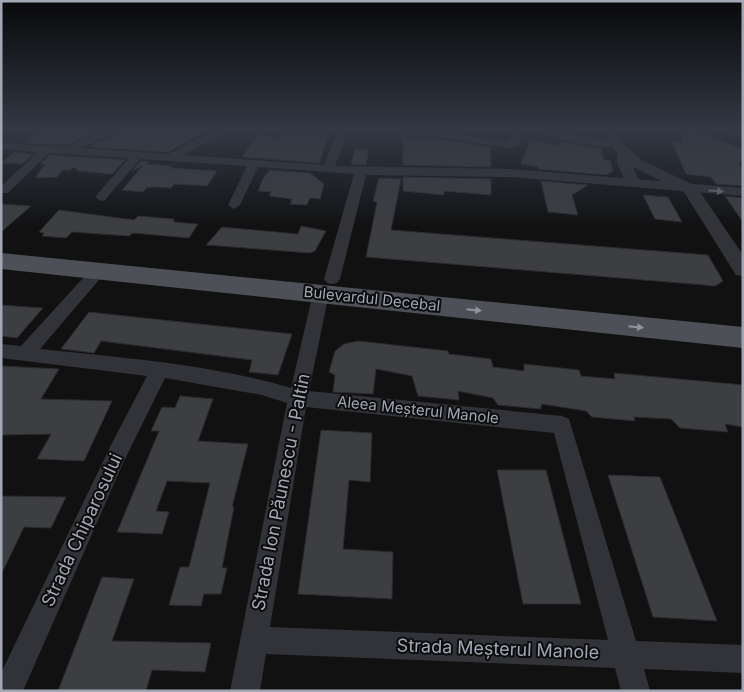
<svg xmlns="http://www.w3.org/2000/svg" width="744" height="692" font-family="Inter,sans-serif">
<rect width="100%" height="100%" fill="#111112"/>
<path fill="#3d3e42" stroke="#2b2b2f" d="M 38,131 L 98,131 L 67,145 L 25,143 Z
M 121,131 L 206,131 L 168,152 L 89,147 Z
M 683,131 L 708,134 L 708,136 L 743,149 L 743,157 L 739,163 L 743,172 L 743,186 L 716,184 L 711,177 L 686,174 L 672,142 L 682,143 Z
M 286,132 L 296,135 L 329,134 L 319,163 L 242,157 L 259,134 L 279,138 Z
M 403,137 L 437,139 L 490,147 L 491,167 L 403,165 Z
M 530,140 L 560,146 L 561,142 L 601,149 L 604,160 L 610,160 L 613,171 L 606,175 L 538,169 L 538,167 L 521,164 Z
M 355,149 L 369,149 L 366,165 L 351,164 Z
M 14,152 L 34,154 L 22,164 L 2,163 Z
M 50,155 L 125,160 L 112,174 L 78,171 L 74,167 L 70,170 L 62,170 L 57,177 L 35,178 L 45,164 L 40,164 Z
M 141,161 L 150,162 L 146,164 L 172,166 L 171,168 L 217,171 L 207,186 L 174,184 L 171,188 L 154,187 L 146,188 L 143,192 L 122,190 L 143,165 L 132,171 Z
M 270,170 L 310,173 L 324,184 L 320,199 L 310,198 L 307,205 L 290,204 L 292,199 L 269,196 L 271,192 L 258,191 L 263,178 Z
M 403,177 L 491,179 L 491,195 L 444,191 L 444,195 L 403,191 Z
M 379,178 L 401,179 L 391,230 L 708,255 L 723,281 L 715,286 L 704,285 L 366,257 L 377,202 L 373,201 Z
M 541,181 L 588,185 L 572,195 L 578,215 L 548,212 Z
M 643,195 L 668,197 L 682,222 L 655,219 Z
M 725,196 L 743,198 L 743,222 Z
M 1,204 L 31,206 L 1,232 Z
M 59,210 L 134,220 L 138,216 L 174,219 L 174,222 L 198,224 L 189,238 L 133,233 L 129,236 L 72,232 L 66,238 L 42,236 L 44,233 L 39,232 Z
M 301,226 L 326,231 L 315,251 L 310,253 L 206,245 L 222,227 L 298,234 Z
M 1,305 L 43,308 L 17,338 L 1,336 Z
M 89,312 L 292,334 L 278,375 L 249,372 L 252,360 L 101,341 L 94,353 L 61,349 Z
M 358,341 L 448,351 L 449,354 L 491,359 L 493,367 L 524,371 L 524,364 L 579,370 L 581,376 L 615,379 L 614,373 L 743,385 L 743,427 L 725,424 L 728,432 L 680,428 L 671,419 L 634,417 L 635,421 L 592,417 L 586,411 L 542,404 L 540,409 L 498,405 L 493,398 L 458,391 L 459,400 L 418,396 L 412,376 L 376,369 L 373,394 L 333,392 L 335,375 L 329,372 L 335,351 L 344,344 Z
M 1,366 L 59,369 L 41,399 L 112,401 L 84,461 L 37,459 L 51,434 L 1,435 Z
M 180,396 L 213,399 L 198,441 L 248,444 L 232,507 L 234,507 L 222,568 L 227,568 L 221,594 L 204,594 L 201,606 L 169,605 L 180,567 L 189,567 L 210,483 L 167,481 L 156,511 L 169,512 L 162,534 L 117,532 L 159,431 L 151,431 L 162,407 L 175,408 Z
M 321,430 L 372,433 L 370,482 L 349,480 L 343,549 L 393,552 L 392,599 L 298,594 Z
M 497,470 L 546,470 L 581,604 L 523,604 Z
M 608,475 L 660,477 L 717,621 L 653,617 Z
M 1,496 L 66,497 L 51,528 L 24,527 L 1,575 Z
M 102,577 L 134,579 L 112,641 L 211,643 L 205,672 L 152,670 L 146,691 L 58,691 Z"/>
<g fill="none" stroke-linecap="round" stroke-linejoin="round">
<path fill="#323338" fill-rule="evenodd" d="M 104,131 L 119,131 L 81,148 L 168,154 L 215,131 L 229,131 L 183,155 L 324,165 L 338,131 L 348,131 L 335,166 L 511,169 L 743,188 L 743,196 L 511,177 L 366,175 L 340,279 L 337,283 L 332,284 L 327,283 L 324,279 L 354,174 L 258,167 L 240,205 L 234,209 L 228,205 L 247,166 L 140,159 L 105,200 L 101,201 L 95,197 L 129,158 L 49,153 L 8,193 L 1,193 L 1,186 L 38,152 L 1,149 L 1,143 L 67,147 Z
M 441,131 L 509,142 L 513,131 L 523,131 L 519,145 L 510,148 L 437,137 L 400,135 L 395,132 Z
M 534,131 C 547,131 616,139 622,145 C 615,152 544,138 534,131 Z
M 723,131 L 743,133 L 743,140 L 724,133 Z
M 99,265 L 104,266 L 106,270 L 104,274 L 40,349 C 124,358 210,364 291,388 L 313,293 L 315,289 L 321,287 L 327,289 L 329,293 L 309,391 L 562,416 L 569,419 L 636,641 L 743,645 L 743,673 L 644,669 L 650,691 L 621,691 L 615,668 L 266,654 L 260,691 L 230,691 L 287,403 L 262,395 L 165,378 L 124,461 L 23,691 L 1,691 L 1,673 L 110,447 L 147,376 L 1,358 L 1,344 L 21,346 L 94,266 ZM 306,407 L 554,433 L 608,640 L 270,627 Z"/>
<path fill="#323338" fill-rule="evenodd" d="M 603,131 L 616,131 L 625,146 L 643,161 L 696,186 L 743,255 L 743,276 L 736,275 L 684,192 L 633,167 L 640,183 L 637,186 L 627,186 L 617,163 L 618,154 Z"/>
<path fill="#4d5057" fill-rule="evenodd" d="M 1,253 L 743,327 L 743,348 L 1,269 Z"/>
</g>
<defs><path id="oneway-solid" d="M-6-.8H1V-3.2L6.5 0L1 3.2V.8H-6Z" transform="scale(1.25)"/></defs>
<use fill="#6f737c" href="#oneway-solid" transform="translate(716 191) rotate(4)"/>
<g fill="#9096a1">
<use href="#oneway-solid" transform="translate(474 310) rotate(6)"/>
<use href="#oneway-solid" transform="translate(636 327) rotate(6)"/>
</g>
<linearGradient id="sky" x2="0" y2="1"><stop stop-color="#09090a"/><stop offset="0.57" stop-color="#323844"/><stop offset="1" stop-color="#323844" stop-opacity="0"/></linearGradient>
<rect width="744" height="228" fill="url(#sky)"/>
<g text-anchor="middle" stroke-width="4" stroke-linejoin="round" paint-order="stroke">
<g font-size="15" fill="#a1a7b4" stroke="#0c0c0d">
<text transform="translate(372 299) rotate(6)" y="5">Bulevardul Decebal</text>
<text transform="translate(418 410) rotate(6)" y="5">Aleea Meșterul Manole</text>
</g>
<g font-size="18" fill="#a1a7b4" stroke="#0c0c0d">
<text transform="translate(281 492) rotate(-79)" y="6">Strada Ion Păunescu - Paltin</text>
<text transform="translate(82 530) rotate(-65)" y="6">Strada Chiparosului</text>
<text transform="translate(498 649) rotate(2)" y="6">Strada Meșterul Manole</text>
</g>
</g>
<rect width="744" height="692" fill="none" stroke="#a1a7b4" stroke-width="5"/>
</svg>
